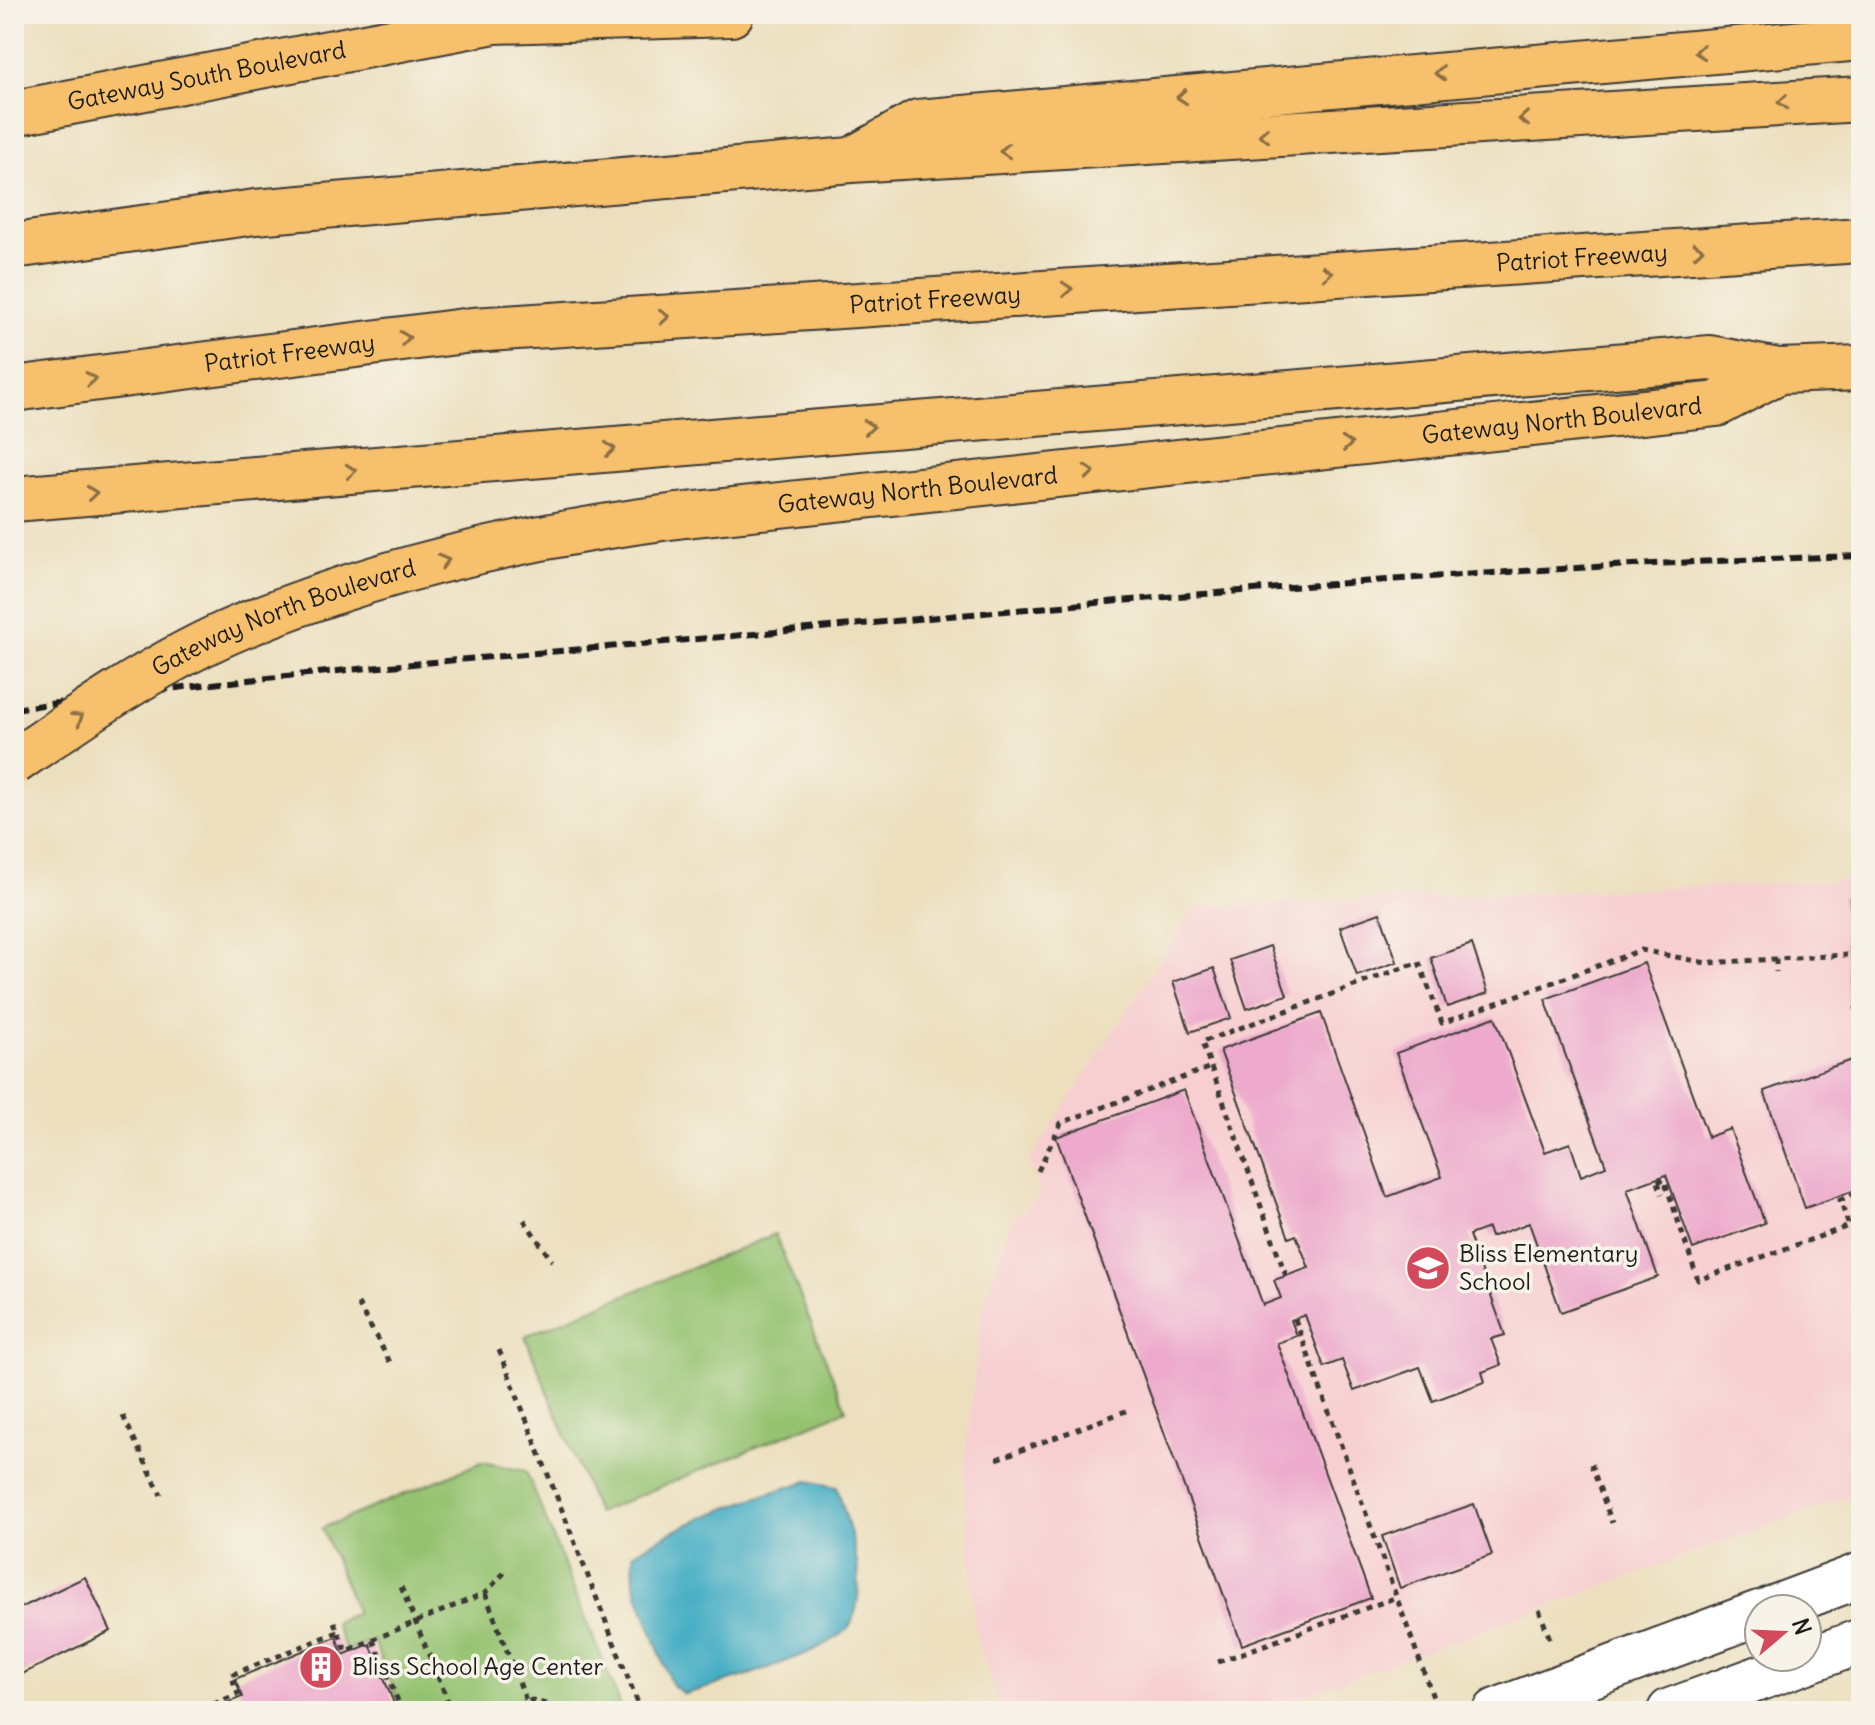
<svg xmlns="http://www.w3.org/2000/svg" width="1875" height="1725" font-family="Delius,sans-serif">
<rect width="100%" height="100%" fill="#f7f3e8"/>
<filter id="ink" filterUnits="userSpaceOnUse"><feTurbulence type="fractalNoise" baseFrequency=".0125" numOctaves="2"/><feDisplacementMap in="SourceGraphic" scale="16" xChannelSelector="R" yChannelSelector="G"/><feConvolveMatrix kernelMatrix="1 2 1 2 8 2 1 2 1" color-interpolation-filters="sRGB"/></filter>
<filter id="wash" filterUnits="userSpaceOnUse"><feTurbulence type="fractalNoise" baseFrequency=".006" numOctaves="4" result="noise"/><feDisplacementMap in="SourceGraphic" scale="32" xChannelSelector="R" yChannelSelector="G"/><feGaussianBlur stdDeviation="1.8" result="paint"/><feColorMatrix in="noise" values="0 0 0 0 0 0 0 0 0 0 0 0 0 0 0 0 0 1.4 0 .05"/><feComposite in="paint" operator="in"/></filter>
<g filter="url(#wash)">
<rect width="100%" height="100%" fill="#ecdfbe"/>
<path fill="#f7cfd1" d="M 1861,880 L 1861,1492 L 1262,1711 L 1000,1711 L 975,1631 L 964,1472 L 981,1316 L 1011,1221 L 1041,1195 L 1029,1161 L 1195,907 Z"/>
<path fill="#94c270" stroke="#586f46" stroke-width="2" d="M 1861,897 L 1861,1007 L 1850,1007 L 1844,898 Z
M 775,1234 L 846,1410 L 597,1513 L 525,1336 Z
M 482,1462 L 526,1471 L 623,1711 L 402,1711 L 373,1640 L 346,1651 L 334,1622 L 357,1613 L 322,1528 Z"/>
<path fill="#44adc4" stroke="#306470" stroke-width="2" d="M 808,1481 L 837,1487 C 849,1528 870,1583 851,1624 C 840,1649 714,1687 684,1694 L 671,1684 L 634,1583 L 633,1554 C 687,1520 748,1499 808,1481 Z"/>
<g id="blocks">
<path fill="#edaacc" d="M 1380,913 L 1397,962 L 1357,976 L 1340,927 Z
M 1472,944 L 1488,993 L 1447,1007 L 1431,958 Z
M 1270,946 L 1287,995 L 1247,1009 L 1230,960 Z
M 1644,963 L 1708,1137 L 1730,1129 L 1765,1223 L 1693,1249 L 1666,1175 L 1627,1189 L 1658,1277 L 1561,1312 L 1529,1223 L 1491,1237 L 1488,1228 L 1469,1235 L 1505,1335 L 1491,1339 L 1501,1365 L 1482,1372 L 1485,1382 L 1433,1401 L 1420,1367 L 1354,1391 L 1342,1360 L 1324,1367 L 1305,1315 L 1291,1320 L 1297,1336 L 1277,1343 L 1371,1598 L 1242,1645 L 1056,1137 L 1184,1090 L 1263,1305 L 1281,1298 L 1274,1280 L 1309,1268 L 1296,1235 L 1289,1238 L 1220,1050 L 1321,1013 L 1387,1197 L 1442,1177 L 1396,1053 L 1495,1017 L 1545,1152 L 1570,1143 L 1581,1176 L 1606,1166 L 1545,999 Z
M 1214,968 L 1231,1018 L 1190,1032 L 1173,982 Z
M 1860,1057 L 1861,1188 L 1805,1208 L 1764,1091 Z
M 1474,1504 L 1492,1555 L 1400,1588 L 1382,1536 Z
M 85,1577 L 111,1631 L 14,1678 L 14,1611 Z
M 336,1637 L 343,1655 L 370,1644 L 397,1711 L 207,1711 L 242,1697 L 235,1679 Z"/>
</g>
</g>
<g filter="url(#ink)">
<use href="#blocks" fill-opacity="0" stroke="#3b3934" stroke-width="2"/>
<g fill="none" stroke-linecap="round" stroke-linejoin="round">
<g stroke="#3b3934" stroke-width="48">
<path id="minor" d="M 1771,1609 L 1861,1575
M 1496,1711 L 1759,1613
M 1670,1711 L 1861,1641"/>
</g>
<g stroke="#3b3934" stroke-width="48">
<g id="major">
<path id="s1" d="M 14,113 L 495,21 L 731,14"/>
<path id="s2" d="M 677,516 L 1717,404 L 1779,371 L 1861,368"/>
</g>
</g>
<g stroke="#3b3934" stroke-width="48">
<g id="highway">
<path d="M 860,155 L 918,122 L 1861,38"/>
<path d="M 14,246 L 255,212 L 851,160 L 1861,99"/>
<path id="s3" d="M 14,389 L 472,330 L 1861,240"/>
<path d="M 14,499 L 1710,358 L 1779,371"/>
</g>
</g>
<path stroke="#3b3934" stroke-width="5" stroke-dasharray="6 6" stroke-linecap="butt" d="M 1776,959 L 1776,972
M 1856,1007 L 1861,1038
M 1038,1171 L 1061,1123 L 1211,1067
M 1658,1182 L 1664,1179 L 1698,1280 L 1849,1226 L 1840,1200 L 1861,1192
M 1658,1182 L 1662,1194
M 524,1220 L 552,1261
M 1286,1276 L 1202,1042 L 1419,962 L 1442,1023 L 1641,950 L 1706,963 L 1847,955
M 358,1304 L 391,1364
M 1295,1319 L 1438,1711
M 499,1350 L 641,1711
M 123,1416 L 161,1495
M 997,1459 L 1126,1411
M 1591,1464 L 1612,1523
M 401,1587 L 452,1711
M 485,1593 L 527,1703
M 1539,1610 L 1550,1639
M 334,1622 L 346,1651 L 485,1593 L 507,1570
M 373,1640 L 402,1711
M 1218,1662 L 1397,1597
M 207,1711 L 206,1707 L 238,1694 L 231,1675 L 338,1632
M 507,1711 L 532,1700 L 569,1711"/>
<use href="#minor" stroke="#fff" stroke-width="44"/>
<use href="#major" stroke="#f7c06c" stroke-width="44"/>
<use href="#highway" stroke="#f7c06c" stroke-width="44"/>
<path stroke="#1c1c1c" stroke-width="6" stroke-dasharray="12 6" stroke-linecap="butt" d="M 14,709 C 263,673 515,656 765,633 C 1130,599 1494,566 1861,556"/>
<g stroke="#3b3934" stroke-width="48" stroke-linecap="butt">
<g id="major-bridge">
<path id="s4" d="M 14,762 C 82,715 151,667 226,633 C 368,571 524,536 677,516"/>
</g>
</g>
<use href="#major-bridge" stroke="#f7c06c" stroke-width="44"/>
</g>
<defs><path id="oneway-chevron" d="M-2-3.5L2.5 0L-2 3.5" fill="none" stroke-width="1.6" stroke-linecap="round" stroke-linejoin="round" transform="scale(2)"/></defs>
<g stroke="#8a6e44">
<use href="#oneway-chevron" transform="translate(1700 52) rotate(175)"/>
<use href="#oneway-chevron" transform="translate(1440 73) rotate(175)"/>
<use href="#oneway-chevron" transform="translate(1182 97) rotate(175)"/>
<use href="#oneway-chevron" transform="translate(1783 102) rotate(176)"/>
<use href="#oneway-chevron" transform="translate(1524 119) rotate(176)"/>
<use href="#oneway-chevron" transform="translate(1264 135) rotate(176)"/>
<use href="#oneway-chevron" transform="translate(1005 151) rotate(176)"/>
<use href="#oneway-chevron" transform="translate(1698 250) rotate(-4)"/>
<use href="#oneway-chevron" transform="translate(1327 273) rotate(-4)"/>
<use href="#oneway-chevron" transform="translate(1067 289) rotate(-4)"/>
<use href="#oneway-chevron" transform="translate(664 317) rotate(-4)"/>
<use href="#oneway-chevron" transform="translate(405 338) rotate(-7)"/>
<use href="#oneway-chevron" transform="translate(91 379) rotate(-7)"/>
<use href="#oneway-chevron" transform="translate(869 427) rotate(-5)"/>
<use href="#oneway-chevron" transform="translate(1347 444) rotate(-6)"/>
<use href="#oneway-chevron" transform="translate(610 449) rotate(-5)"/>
<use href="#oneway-chevron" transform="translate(351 471) rotate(-5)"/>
<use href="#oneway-chevron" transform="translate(1089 472) rotate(-6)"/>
<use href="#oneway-chevron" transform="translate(92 493) rotate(-5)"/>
<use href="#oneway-chevron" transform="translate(444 561) rotate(-15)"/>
<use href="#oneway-chevron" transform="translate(78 718) rotate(-33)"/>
</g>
</g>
<defs>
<g id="school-disc" transform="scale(2.3)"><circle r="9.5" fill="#d1495b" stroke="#f7f3e8"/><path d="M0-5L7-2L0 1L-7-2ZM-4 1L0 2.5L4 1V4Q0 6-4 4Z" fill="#fff"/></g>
<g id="building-disc" transform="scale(2.3)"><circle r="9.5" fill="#d1495b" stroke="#f7f3e8"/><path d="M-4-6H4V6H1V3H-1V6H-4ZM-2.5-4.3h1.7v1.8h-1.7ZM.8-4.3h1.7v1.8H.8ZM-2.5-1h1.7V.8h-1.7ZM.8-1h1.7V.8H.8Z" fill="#fff"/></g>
</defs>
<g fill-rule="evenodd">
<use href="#school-disc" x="1428" y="1268"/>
<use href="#building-disc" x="321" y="1667"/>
</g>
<g text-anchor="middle" stroke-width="7" stroke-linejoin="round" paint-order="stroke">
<g font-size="24" fill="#1c1c1c" stroke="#f7f3e8">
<text dy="8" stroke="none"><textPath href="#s1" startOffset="196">Gateway South Boulevard</textPath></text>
<text dy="8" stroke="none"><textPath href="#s3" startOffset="1574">Patriot Freeway</textPath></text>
<text dy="8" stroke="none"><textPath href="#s3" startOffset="926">Patriot Freeway</textPath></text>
<text dy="8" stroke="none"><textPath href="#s3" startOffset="278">Patriot Freeway</textPath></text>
<text dy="8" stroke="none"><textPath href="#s2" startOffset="890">Gateway North Boulevard</textPath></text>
<text dy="8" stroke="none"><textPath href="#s2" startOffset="242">Gateway North Boulevard</textPath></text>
<text dy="8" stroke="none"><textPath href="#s4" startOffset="308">Gateway North Boulevard</textPath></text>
</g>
<g font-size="24" fill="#1c1c1c" stroke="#f7f3e8" text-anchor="start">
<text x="1459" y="1262">Bliss Elementary<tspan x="1459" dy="28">School</tspan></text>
<text x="352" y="1675">Bliss School Age Center</text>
</g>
</g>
<rect width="1875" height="1725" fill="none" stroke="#f7f3e8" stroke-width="48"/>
<g transform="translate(1783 1633) rotate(71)"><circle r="38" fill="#f7f3e8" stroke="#9f9d96" stroke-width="2"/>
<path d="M0-6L14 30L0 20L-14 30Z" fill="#d1495b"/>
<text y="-12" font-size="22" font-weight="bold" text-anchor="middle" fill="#1c1c1c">N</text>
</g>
</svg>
